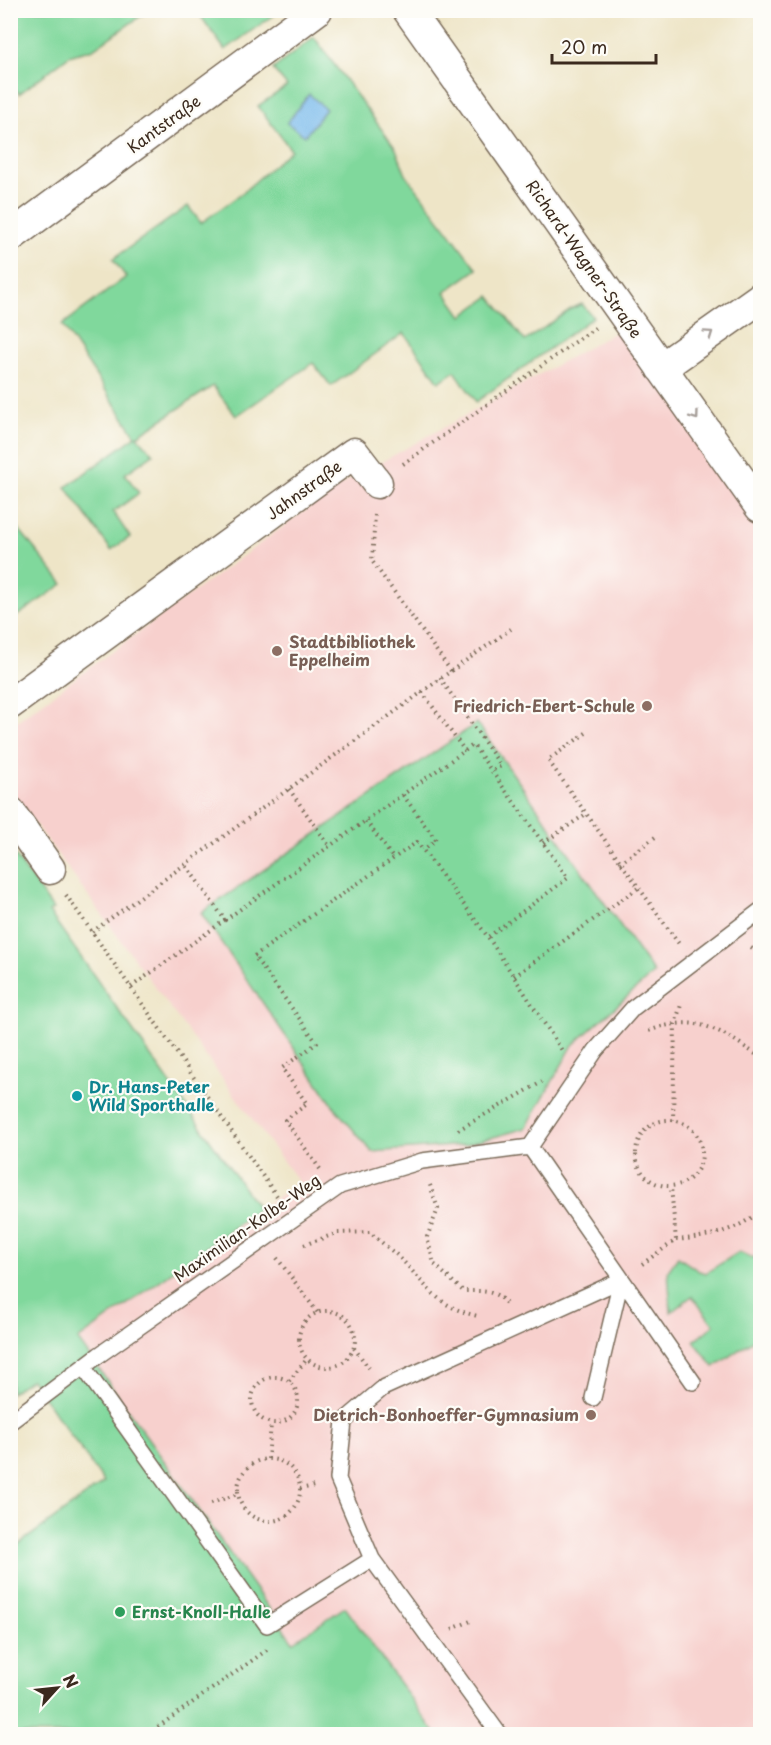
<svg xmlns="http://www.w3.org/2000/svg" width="771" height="1745" font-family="'Playpen Sans',sans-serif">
<rect width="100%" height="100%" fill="#fdfcf7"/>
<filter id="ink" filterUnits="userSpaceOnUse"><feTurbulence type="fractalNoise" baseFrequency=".0167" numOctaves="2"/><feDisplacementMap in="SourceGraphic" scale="12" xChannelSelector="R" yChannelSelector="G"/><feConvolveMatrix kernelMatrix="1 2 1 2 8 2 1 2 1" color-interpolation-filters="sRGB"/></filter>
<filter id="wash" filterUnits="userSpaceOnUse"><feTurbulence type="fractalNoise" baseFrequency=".008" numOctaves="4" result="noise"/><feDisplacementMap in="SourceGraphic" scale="24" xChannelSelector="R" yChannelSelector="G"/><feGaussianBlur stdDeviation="1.35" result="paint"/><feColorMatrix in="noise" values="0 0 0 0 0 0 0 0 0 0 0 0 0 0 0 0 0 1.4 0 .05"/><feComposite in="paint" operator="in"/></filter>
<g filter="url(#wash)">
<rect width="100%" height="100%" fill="#eee5c7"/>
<path fill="#f7d0cd" d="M 621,329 L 760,522 L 760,1734 L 436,1734 L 346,1607 L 293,1643 L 78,1340 L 259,1209 L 299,1183 L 11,791 L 10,726 L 340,485 Z"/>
<path fill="#80d89c" stroke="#5e815d" stroke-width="1.5" d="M 11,10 L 148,10 L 148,11 L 93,49 L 69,56 L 19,94 L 11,83 Z
M 197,11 L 279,11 L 225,50 Z
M 314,37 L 396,149 L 406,175 L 477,269 L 445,292 L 462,316 L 490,296 L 525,341 L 571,309 L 582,304 L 593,317 L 476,402 L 455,371 L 439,382 L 404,333 L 331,386 L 313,363 L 236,416 L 213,386 L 137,436 L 153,454 L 125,474 L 139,493 L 113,512 L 130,537 L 111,550 L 66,487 L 136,436 L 62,325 L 126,277 L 113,259 L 188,206 L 201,223 L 241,194 L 291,150 L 258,106 L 287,86 L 273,69 Z
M 10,518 L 63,584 L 11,620 L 10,620 Z
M 477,723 L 654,973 L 573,1045 L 526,1128 L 465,1145 L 372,1152 L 335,1108 L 201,913 Z
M 10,848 L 53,909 L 49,912 L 259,1209 L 78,1340 L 293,1642 L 345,1607 L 436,1734 L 11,1734 L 11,1550 L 104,1482 L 31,1379 L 11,1393 Z
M 739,1252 L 752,1258 L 760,1254 L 760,1335 L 714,1367 L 694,1341 L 714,1325 L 692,1296 L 671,1312 L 668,1271 L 678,1257 L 699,1271 L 706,1273 Z"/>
<path fill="#77b9ec" stroke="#597285" stroke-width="1.5" d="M 309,94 L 326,109 L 305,136 L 287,123 Z"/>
</g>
<g filter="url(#ink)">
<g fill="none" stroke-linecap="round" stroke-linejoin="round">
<g stroke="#7a6b59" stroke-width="18">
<path id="lane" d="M 530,1147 L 693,1382
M 84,1368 L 267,1625 L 372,1559 L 499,1734
M 593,1398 L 621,1280
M 10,1422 L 99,1355 L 340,1186 L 422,1161 L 530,1147 L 596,1050 L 633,1008 L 760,911
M 372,1559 L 338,1479 L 344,1421 L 383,1388 L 621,1280"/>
</g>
<g stroke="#7a6b59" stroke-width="33">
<path id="street" d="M 408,10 L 760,507
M 10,237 L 317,10
M 661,368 L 760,298
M 10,704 L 354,453 L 377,483
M 10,812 L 50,869"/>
</g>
<path stroke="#7a6b59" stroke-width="4" stroke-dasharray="1.5 4.5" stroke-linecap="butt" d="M 403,464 L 595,328
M 451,671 L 511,629
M 440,678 L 501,766 L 492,771
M 422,692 L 465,751
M 586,733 L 548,760 L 679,944
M 289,789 L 330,847
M 403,795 L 436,840 L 423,850
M 366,821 L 393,858
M 543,843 L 586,814
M 620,863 L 658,835
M 66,895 L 279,1199
M 225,920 L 473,745 L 568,878 L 488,937
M 92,932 L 451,671 L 372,561 L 375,515
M 751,948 L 760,954
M 514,976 L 638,888
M 131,987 L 225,920 L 185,864
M 649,1031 C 698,1012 721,1031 760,1057
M636 1153a33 33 0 1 1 66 0a33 33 0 1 1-66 0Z
M 673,1121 L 675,1024 L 681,1005
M 458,1130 L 542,1082
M 320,1169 L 285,1120 L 307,1104 L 282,1068 L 317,1043 L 254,956 L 417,842 L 488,937 L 563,1052
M 430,1185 L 438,1209 L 427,1237 L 434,1264 L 463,1291 C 480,1291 497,1289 507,1305
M 676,1240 C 707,1237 736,1232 760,1211
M 304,1245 L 337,1233 L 370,1232 C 380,1242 392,1250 402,1260 C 429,1288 437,1307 478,1316
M 277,1258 L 318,1313
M 642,1264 L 676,1240 L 671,1187
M299 1339a28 28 0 1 1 56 0a28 28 0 1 1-56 0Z
M 354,1348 L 369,1368
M252 1400a23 23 0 1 1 46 0a23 23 0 1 1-46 0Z
M 289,1381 L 307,1359
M 268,1459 L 271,1424
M238 1490a31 31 0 1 1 62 0a31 31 0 1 1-62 0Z
M 300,1489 L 314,1486
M 211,1503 L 238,1494
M 452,1629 L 473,1620
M 148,1734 L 267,1650"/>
<use href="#lane" stroke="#fff" stroke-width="15"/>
<use href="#street" stroke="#fff" stroke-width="30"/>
</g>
<defs><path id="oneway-chevron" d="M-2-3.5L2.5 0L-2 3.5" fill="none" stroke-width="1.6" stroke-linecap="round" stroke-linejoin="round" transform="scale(1.5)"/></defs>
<g stroke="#a79f9a">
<use href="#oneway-chevron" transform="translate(709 334) rotate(-35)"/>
<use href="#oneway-chevron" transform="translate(695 416) rotate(54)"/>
</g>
</g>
<g fill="#8d6e63" stroke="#fdfcf7" stroke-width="2">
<circle cx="277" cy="651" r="6"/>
<circle cx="647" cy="706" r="6"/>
<circle cx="591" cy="1415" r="6"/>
</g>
<circle fill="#0f9aa8" stroke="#fdfcf7" stroke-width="2" cx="77" cy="1096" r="6"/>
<circle fill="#2e9e5b" stroke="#fdfcf7" stroke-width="2" cx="120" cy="1612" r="6"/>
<g text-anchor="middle" stroke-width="4.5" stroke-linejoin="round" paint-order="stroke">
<g font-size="16" fill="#3b2a1e" stroke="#fdfcf7">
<text transform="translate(164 124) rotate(-36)" y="6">Kantstraße</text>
<text transform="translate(584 259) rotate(55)" y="6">Richard-Wagner-Straße</text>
<text transform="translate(304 490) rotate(-36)" y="6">Jahnstraße</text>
<text transform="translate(247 1228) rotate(-35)" y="6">Maximilian-Kolbe-Weg</text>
</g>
<g font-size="16" font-weight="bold" fill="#785e54" stroke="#fdfcf7" text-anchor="end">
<text x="289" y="648" text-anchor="start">Stadtbibliothek<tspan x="289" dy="18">Eppelheim</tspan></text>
<text x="635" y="712">Friedrich-Ebert-Schule</text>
<text x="579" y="1421">Dietrich-Bonhoeffer-Gymnasium</text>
</g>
<g font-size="16" font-weight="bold" fill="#0d838f" stroke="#fdfcf7" text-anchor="start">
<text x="89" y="1093">Dr. Hans-Peter<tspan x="89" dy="18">Wild Sporthalle</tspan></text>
</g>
<g font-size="16" font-weight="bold" fill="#27864d" stroke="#fdfcf7" text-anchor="start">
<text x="132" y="1618">Ernst-Knoll-Halle</text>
</g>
</g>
<rect width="771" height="1745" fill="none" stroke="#fdfcf7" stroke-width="36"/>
<g transform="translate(57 1688) rotate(63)" stroke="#fdfcf7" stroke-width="4.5" paint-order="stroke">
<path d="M0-4.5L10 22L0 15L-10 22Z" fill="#3b2a1e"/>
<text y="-9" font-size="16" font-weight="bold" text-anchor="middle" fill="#3b2a1e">N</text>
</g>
<path d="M552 54v9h104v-9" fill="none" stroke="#3b2a1e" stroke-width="3"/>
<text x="561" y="54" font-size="18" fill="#3b2a1e" stroke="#fdfcf7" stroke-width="4.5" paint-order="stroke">20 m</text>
</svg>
